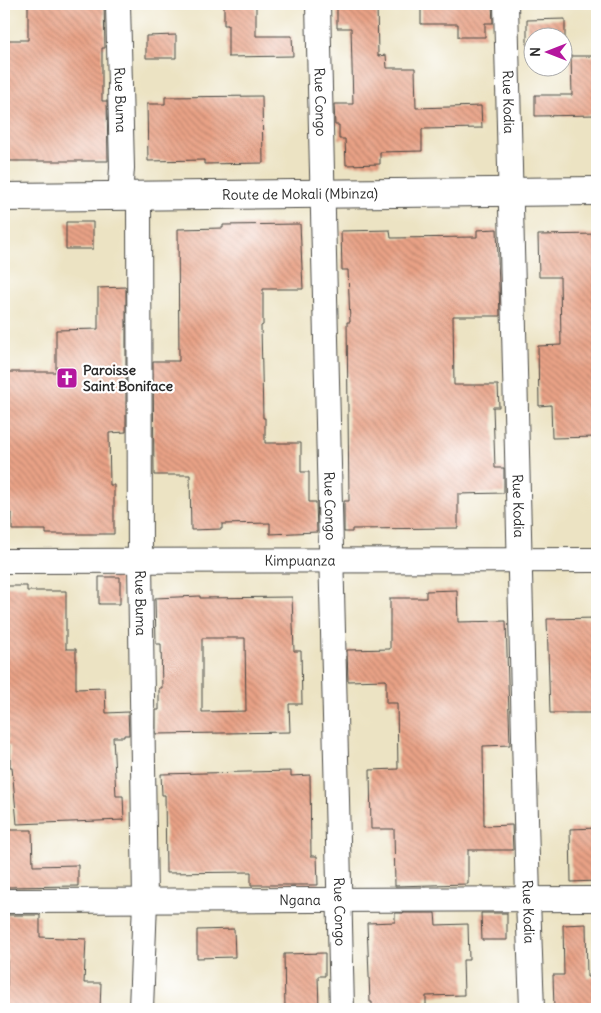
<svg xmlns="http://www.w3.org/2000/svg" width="601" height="1013" font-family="Delius,sans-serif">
<defs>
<pattern id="building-back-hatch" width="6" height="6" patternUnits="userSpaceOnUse" patternTransform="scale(1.25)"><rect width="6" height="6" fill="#e9a286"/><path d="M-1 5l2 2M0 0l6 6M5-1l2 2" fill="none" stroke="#bd846e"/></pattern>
</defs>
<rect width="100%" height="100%" fill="#fff"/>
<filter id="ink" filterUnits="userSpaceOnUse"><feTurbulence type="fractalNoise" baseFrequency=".02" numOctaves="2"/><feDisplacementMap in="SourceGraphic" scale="10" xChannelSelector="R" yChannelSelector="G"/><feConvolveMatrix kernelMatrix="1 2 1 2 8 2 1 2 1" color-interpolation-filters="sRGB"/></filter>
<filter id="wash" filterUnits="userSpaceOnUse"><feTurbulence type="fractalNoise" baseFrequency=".0096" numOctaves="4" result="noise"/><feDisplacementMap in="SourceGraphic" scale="20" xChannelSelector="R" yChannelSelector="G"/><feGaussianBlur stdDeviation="1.12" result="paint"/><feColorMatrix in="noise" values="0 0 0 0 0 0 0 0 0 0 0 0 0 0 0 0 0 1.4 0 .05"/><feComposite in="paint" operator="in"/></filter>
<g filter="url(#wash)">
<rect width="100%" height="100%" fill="#ece3c3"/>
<g id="blocks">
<path fill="url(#building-back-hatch)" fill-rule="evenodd" d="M 28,4 L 104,4 L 105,48 L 102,48 L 102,101 L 107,101 L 108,161 L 4,161 L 4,40 L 28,40 Z
M 224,4 L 256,4 L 256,36 L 292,36 L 293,56 L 228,57 L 228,25 L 224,25 Z
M 337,4 L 377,4 L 378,56 L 386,55 L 387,68 L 415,68 L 416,108 L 481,106 L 482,128 L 422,129 L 422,151 L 380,152 L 380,164 L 346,165 L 345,139 L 339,139 L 339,125 L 335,125 L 334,104 L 353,104 L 351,28 L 337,28 Z
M 421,4 L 492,4 L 493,23 L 485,23 L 485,37 L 458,37 L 458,24 L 421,24 Z
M 565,19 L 565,45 L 564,45 L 564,38 L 534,38 L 534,46 L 527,46 L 527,20 Z
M 176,35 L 176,58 L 146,58 L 146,36 Z
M 571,56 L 597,56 L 597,115 L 535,116 L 535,95 L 572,95 Z
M 262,96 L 263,163 L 204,164 L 204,160 L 148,161 L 147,104 L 165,104 L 165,97 Z
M 66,222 L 93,222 L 93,249 L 66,249 Z
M 300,224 L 303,289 L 263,289 L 263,325 L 261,326 L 263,418 L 265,418 L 265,443 L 301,443 L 301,472 L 309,472 L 309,502 L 316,502 L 317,532 L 270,534 L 270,523 L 222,524 L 222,529 L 191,530 L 190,475 L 154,475 L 153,361 L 179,361 L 178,229 L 223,228 L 223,225 Z
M 497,229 L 500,316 L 453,316 L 454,385 L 498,385 L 499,407 L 493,407 L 495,468 L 504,468 L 504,493 L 458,494 L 458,528 L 352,529 L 352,532 L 344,532 L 344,501 L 349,501 L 347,322 L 350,322 L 348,270 L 342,270 L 341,231 L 390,230 L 391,238 L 477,237 L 477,230 Z
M 597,234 L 597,437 L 552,438 L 551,405 L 539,406 L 538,346 L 561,345 L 560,277 L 539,277 L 538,235 Z
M 126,287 L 126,432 L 109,433 L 110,485 L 114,485 L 114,534 L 46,534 L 46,530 L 12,530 L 12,513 L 5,513 L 4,372 L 56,372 L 56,330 L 98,329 L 98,288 Z
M 99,577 L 120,577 L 120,604 L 99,604 Z
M 4,586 L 27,586 L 27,591 L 66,591 L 66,649 L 76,649 L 76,689 L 105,688 L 106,713 L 128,712 L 129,735 L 124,735 L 124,737 L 113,737 L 116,796 L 123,796 L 124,820 L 17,824 L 12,767 L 10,767 L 10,746 L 8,746 L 7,710 L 4,710 L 4,672 L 6,672 L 6,610 L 4,610 Z
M 457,590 L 458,622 L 506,621 L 510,745 L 483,746 L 484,826 L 512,825 L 513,850 L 468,850 L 468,884 L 395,886 L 394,829 L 371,829 L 370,770 L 398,769 L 397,703 L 386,703 L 386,680 L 348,681 L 347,650 L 390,649 L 390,598 L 426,598 L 426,591 Z
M 200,596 L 200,598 L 292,597 L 294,651 L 301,651 L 302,704 L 289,704 L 290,732 L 156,734 L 156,710 L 159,710 L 159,688 L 162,688 L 161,644 L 156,644 L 155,598 ZM 202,638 L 245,638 L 246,711 L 202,712 Z
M 597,618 L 597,713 L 550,713 L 547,619 Z
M 291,771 L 291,776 L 310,775 L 311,856 L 317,856 L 318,885 L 251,885 L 251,872 L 166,873 L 165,795 L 162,795 L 161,774 Z
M 597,828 L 597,881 L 571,882 L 570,829 Z
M 4,830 L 32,830 L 33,866 L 78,865 L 78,886 L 4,887 Z
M 395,913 L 435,913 L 436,925 L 468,924 L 469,960 L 463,960 L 464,995 L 426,996 L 426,1009 L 372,1009 L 372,1002 L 370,1002 L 367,923 L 395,922 Z
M 481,913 L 507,913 L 507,940 L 482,940 Z
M 7,915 L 40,915 L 40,937 L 86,939 L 84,983 L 101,983 L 100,1009 L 4,1009 L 4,986 L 7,986 Z
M 586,924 L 587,977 L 597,977 L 597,1009 L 554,1009 L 553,975 L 564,975 L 563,925 Z
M 234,929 L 235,957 L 197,958 L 197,930 Z
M 325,953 L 325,976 L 318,976 L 319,1009 L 285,1009 L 284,954 Z"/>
</g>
</g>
<g filter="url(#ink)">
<use href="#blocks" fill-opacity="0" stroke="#484742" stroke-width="1"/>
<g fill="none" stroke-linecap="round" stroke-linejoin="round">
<g stroke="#484742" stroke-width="26">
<g id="minor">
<path id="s1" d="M 118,4 L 122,168 L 120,196"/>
<path id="s2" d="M 318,4 L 342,1009"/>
<path id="s3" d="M 506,4 L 528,900 L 532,1009"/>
<path id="s4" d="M 139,195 L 140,561 L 145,901 L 141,1009"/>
<path id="s5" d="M 4,561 L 597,560"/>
<path id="s6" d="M 4,901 L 597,899"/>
</g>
</g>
<g stroke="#484742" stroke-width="30">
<g id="tertiary">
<path id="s7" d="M 4,197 L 597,191"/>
</g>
</g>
<use href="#minor" stroke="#fff" stroke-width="24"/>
<use href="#tertiary" stroke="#fff" stroke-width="28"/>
</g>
</g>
<defs>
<g id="church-square" transform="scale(1.125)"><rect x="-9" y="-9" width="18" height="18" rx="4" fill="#b5179e" stroke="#fff"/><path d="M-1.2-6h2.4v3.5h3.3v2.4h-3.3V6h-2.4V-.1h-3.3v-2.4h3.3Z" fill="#fff"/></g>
</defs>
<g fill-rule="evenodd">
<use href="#church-square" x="67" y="378"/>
</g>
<g text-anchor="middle" stroke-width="4.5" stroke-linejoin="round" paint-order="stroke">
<g font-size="14" fill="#2b2b2b" stroke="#fff">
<text dy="5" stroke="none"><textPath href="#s1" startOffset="96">Rue Buma</textPath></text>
<text dy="5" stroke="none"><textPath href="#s2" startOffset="98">Rue Congo</textPath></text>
<text dy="5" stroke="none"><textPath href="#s3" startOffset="98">Rue Kodia</textPath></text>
<text dy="5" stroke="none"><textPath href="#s7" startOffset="296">Route de Mokali (Mbinza)</textPath></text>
<text dy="5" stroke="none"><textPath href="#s2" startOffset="502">Rue Congo</textPath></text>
<text dy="5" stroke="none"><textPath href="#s3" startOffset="502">Rue Kodia</textPath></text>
<text dy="5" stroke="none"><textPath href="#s5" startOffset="296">Kimpuanza</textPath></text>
<text dy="5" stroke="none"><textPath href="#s4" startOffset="408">Rue Buma</textPath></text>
<text dy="5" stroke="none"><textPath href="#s6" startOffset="296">Ngana</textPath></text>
<text dy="5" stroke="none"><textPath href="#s2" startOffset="908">Rue Congo</textPath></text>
<text dy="5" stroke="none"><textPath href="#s3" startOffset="908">Rue Kodia</textPath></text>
</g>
<g font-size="14" font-weight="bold" fill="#2b2b2b" stroke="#fff" text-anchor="start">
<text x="83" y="375">Paroisse<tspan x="83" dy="16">Saint Boniface</tspan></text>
</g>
</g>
<rect width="601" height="1013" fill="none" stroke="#fff" stroke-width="20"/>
<g transform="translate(548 52) rotate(270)"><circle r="24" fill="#ffffff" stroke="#aaaaaa"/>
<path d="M0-4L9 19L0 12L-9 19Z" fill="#b5179e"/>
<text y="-8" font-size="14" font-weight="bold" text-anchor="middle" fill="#2b2b2b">N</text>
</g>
</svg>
